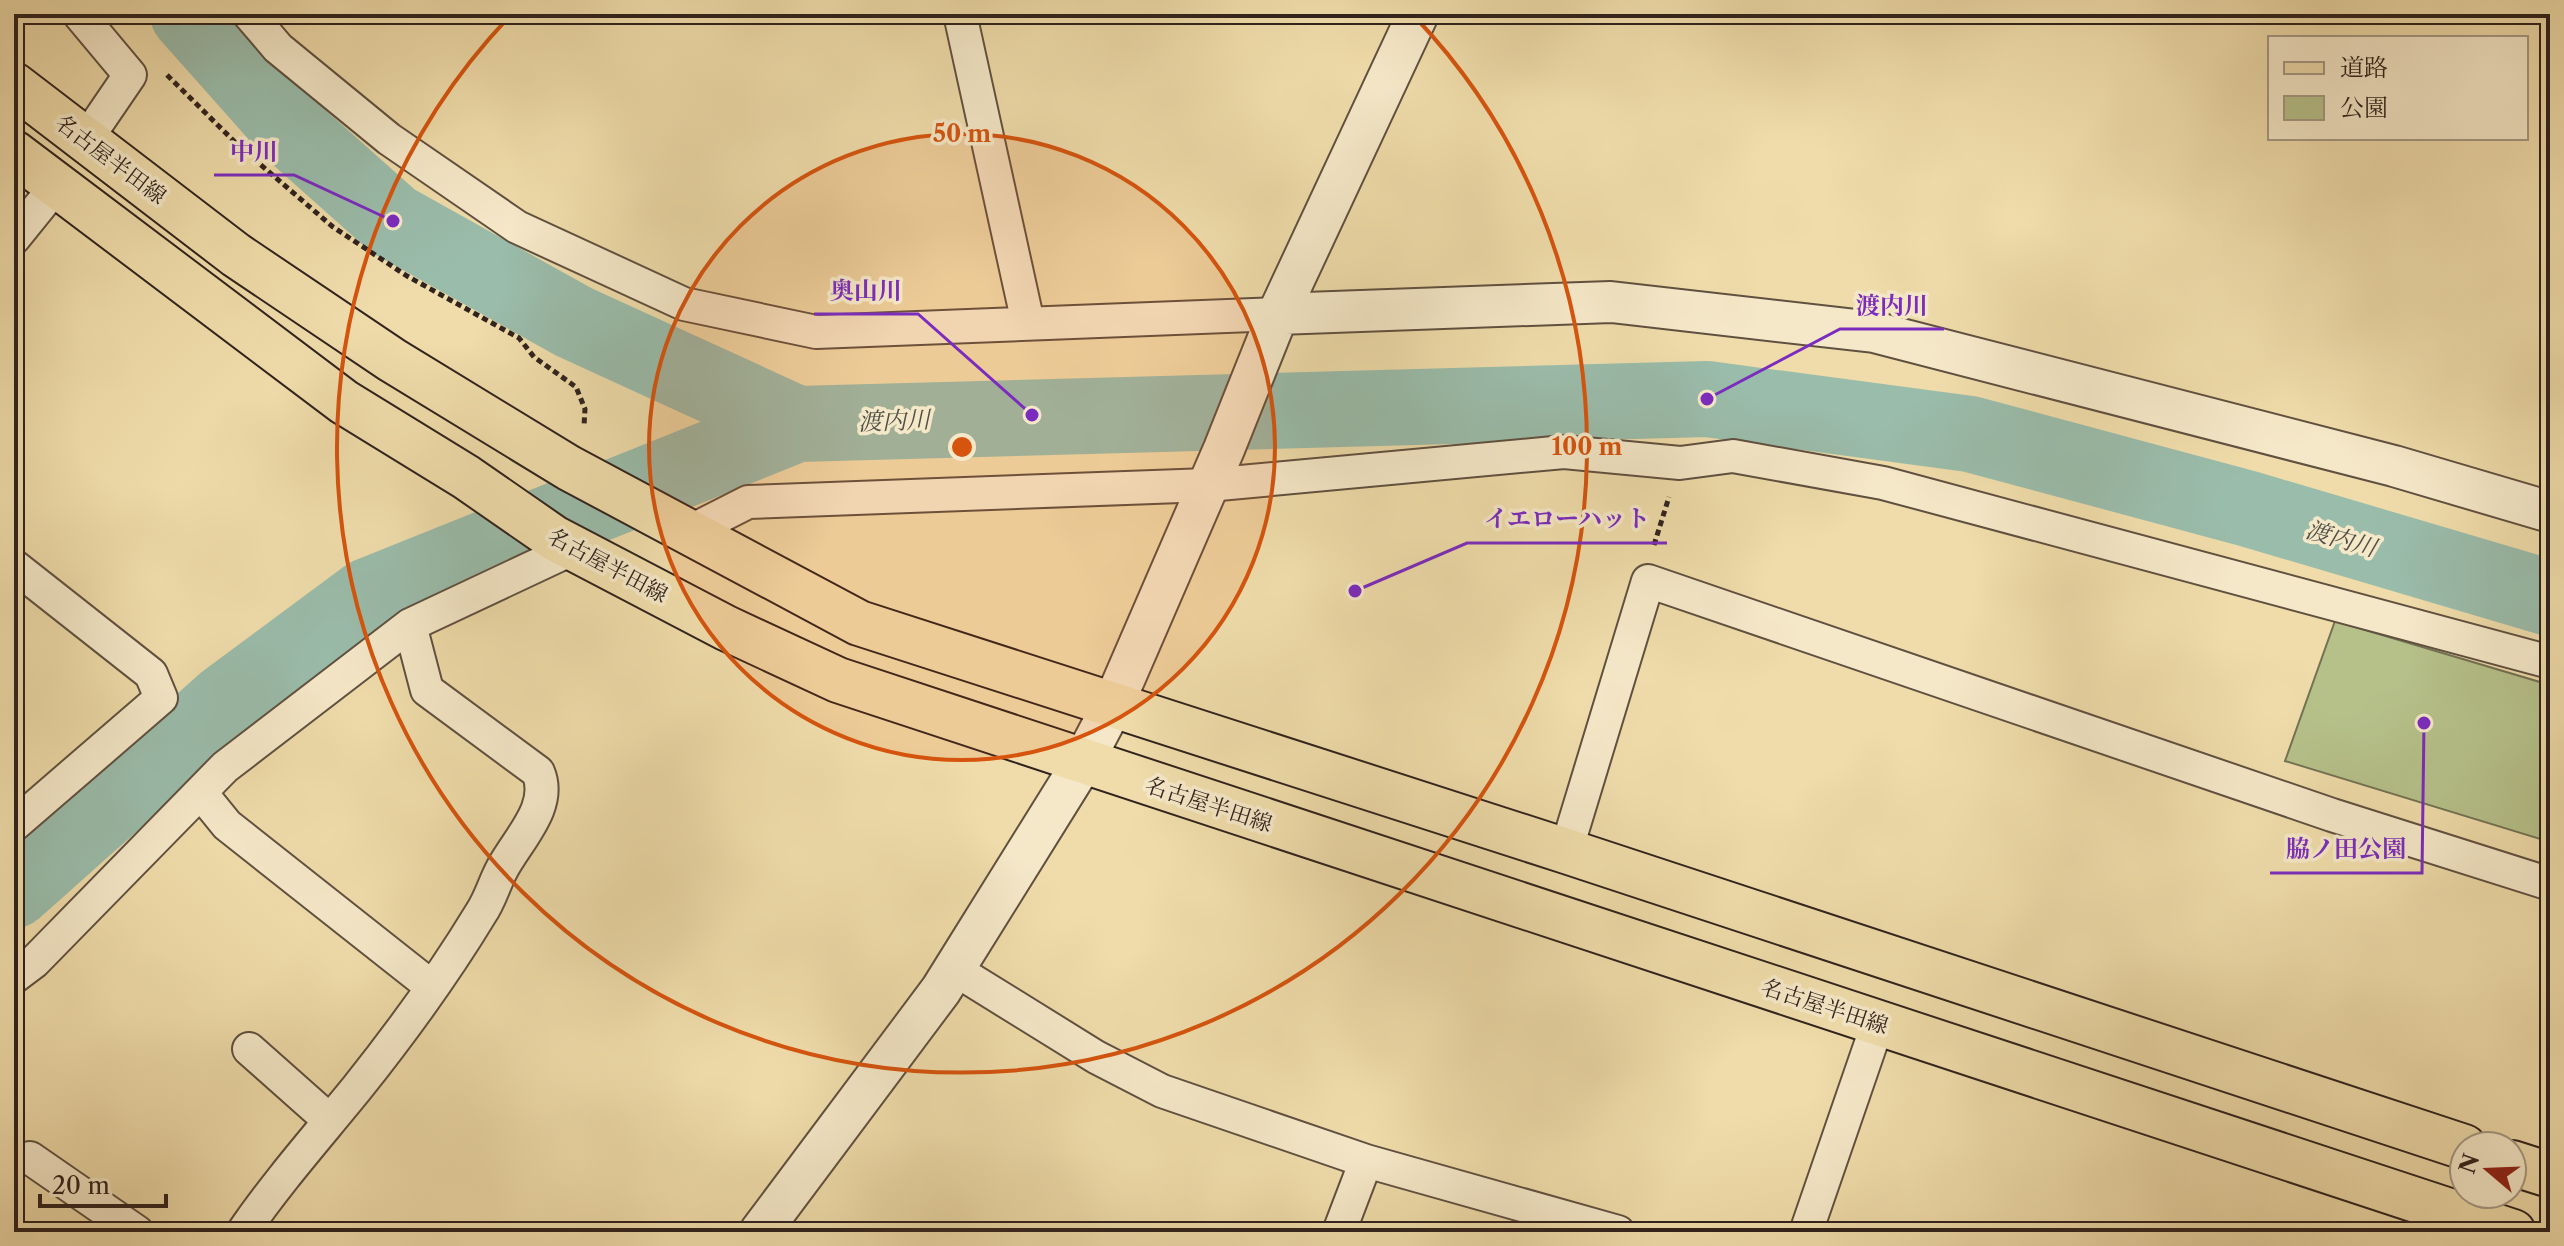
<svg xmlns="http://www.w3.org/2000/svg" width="2564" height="1246" font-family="'Libre Caslon Text','Noto Serif JP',serif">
<rect width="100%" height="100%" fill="#efdcaa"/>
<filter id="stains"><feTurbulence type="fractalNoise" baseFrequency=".0025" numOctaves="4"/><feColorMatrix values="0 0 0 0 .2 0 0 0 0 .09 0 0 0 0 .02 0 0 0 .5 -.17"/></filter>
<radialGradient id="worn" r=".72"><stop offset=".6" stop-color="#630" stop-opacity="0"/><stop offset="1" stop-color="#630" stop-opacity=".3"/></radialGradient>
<path fill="#b6c18a" stroke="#737254" stroke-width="2" d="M 2335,621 L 2550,685 L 2550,842 L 2285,761 Z"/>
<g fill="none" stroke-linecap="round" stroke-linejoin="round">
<path stroke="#9abcaa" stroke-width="76" d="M 188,14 L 292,131 L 393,221 L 574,322 L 797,424
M 14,890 L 225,702 L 368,596 L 797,424 L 1707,399 L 1970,434 L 2249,509 L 2550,598"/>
<g stroke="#605040" stroke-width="36">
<path id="minor" d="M 79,14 L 130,75 L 85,141
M 249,14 L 278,48 L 389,139 L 517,227 L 684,304 L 816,332 L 1278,314
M 960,14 L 1028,323
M 14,238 L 56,186
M 687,533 L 748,502 L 1208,485 L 1564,452 L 1680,463 L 1733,456 L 1883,483 L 2550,662
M 14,566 L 151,674 L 161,698 L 14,825
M 201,793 L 227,825 L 432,987
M 1566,851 L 1648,581 L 2332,815 L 2550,884
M 954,969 L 1096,1057 L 1162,1091 L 1366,1161 L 1618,1232
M 14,977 L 34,962 L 225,767 L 410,625 L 574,548
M 249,1049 L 329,1120
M 30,1158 L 137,1232
M 243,1232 C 278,1181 318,1136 357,1088 C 401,1033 444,974 481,913 C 490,900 494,884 502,869 C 518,839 553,806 538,772 L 427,690 L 410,625
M 1339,1232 L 1366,1161
M 1806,1232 L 1878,1023"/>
</g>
<g stroke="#605040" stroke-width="44">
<path id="tertiary" d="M 1278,314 L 1611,302 L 1874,332 L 2394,466 L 2550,512
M 760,1232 L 941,990 L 1083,762 L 1113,705 L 1224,449 L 1278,314 L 1418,14"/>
</g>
<g stroke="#30221d" stroke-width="48">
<path id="primary" d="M 14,85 L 236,255 L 392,360 L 569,468 L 859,623 L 1566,851 L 2464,1147
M 14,153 L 344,402 L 466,477 L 554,538 L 726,628 L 838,680 L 2513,1232
M 2512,1163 L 2550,1175"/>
</g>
<path stroke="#30221d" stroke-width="5" stroke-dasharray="6 4" stroke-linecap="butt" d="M 167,75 L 240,147 L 333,227 L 407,276 L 519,338 L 534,357 L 576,387 L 585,409 L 584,426
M 1654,545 L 1669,497"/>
<use href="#minor" stroke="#f5e8c8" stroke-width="32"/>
<use href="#tertiary" stroke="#f5e8c8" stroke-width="40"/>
<use href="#primary" stroke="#efdcaa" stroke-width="44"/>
</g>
<circle cx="962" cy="447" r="313" fill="#d6540e" fill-opacity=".12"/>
<g fill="none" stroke="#d6540e" stroke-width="4">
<circle cx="962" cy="447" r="313"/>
<path d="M1415 17A625 625 0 1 1 509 17"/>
</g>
<g text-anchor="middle" stroke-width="7" stroke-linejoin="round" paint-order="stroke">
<g font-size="22" fill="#30221d" stroke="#f5e8c8">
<text transform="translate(111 159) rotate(37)" y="8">名古屋半田線</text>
<text transform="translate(608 565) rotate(28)" y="8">名古屋半田線</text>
<text transform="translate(1209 804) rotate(18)" y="8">名古屋半田線</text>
<text transform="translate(1825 1006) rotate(18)" y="8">名古屋半田線</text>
</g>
<g font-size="24" font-style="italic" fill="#505047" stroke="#f5e8c8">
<text transform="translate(894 421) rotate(-2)" y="8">渡内川</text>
<text transform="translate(2341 539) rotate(16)" y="8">渡内川</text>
</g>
</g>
<circle cx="962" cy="447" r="12" fill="#d6540e" stroke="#f5e8c8" stroke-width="4"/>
<g font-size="24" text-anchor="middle" font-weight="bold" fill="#d6540e" stroke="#f5e8c8" stroke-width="7" stroke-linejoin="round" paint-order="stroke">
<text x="962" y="142">50 m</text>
<text x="1587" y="455">100 m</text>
</g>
<path fill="none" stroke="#7b2cbf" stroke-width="3" d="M393 221L294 175H214M1032 415L918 314H814M1707 399L1840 329H1944M1355 591L1467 543H1667M2424 723L2422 873H2270"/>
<g fill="#7b2cbf" stroke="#f5e8c8" stroke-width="3">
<circle cx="393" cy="221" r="8"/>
<circle cx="1032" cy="415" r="8"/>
<circle cx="1707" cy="399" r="8"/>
<circle cx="1355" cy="591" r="8"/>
<circle cx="2424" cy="723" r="8"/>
</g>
<g font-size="24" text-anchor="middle" font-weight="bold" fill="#7b2cbf" stroke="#f5e8c8" stroke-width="7" stroke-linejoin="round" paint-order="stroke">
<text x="254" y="160">中川</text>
<text x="866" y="299">奥山川</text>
<text x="1892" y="314">渡内川</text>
<text x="1567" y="527">イエローハット</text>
<text x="2346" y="857">脇ノ田公園</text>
</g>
<rect width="2564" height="1246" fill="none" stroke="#efdcaa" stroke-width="48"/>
<rect x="16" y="16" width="2532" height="1214" fill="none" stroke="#30221d" stroke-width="4"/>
<rect x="24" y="24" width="2516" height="1198" fill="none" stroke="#30221d" stroke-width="2"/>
<rect x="2268" y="36" width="260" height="104" fill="#f5e8c8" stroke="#a69984" stroke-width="2"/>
<rect x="2284" y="62" width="40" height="12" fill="#efdcaa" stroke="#a69984" stroke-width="2"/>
<text x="2340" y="76" font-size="24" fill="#30221d">道路</text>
<rect x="2284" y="96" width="40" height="24" fill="#b6c18a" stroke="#a69984" stroke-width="2"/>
<text x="2340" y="116" font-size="24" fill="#30221d">公園</text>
<g transform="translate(2488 1170) rotate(289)"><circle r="38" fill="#f5e8c8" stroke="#a69984" stroke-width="2"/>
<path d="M0-6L14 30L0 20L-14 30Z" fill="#8f2418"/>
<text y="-12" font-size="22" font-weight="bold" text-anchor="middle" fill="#30221d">N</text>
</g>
<path d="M40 1194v12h126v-12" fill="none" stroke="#30221d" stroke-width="4"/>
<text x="52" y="1194" font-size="24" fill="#30221d" stroke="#f5e8c8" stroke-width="6" paint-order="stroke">20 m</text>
<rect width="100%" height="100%" filter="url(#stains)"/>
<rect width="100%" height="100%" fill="url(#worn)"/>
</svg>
